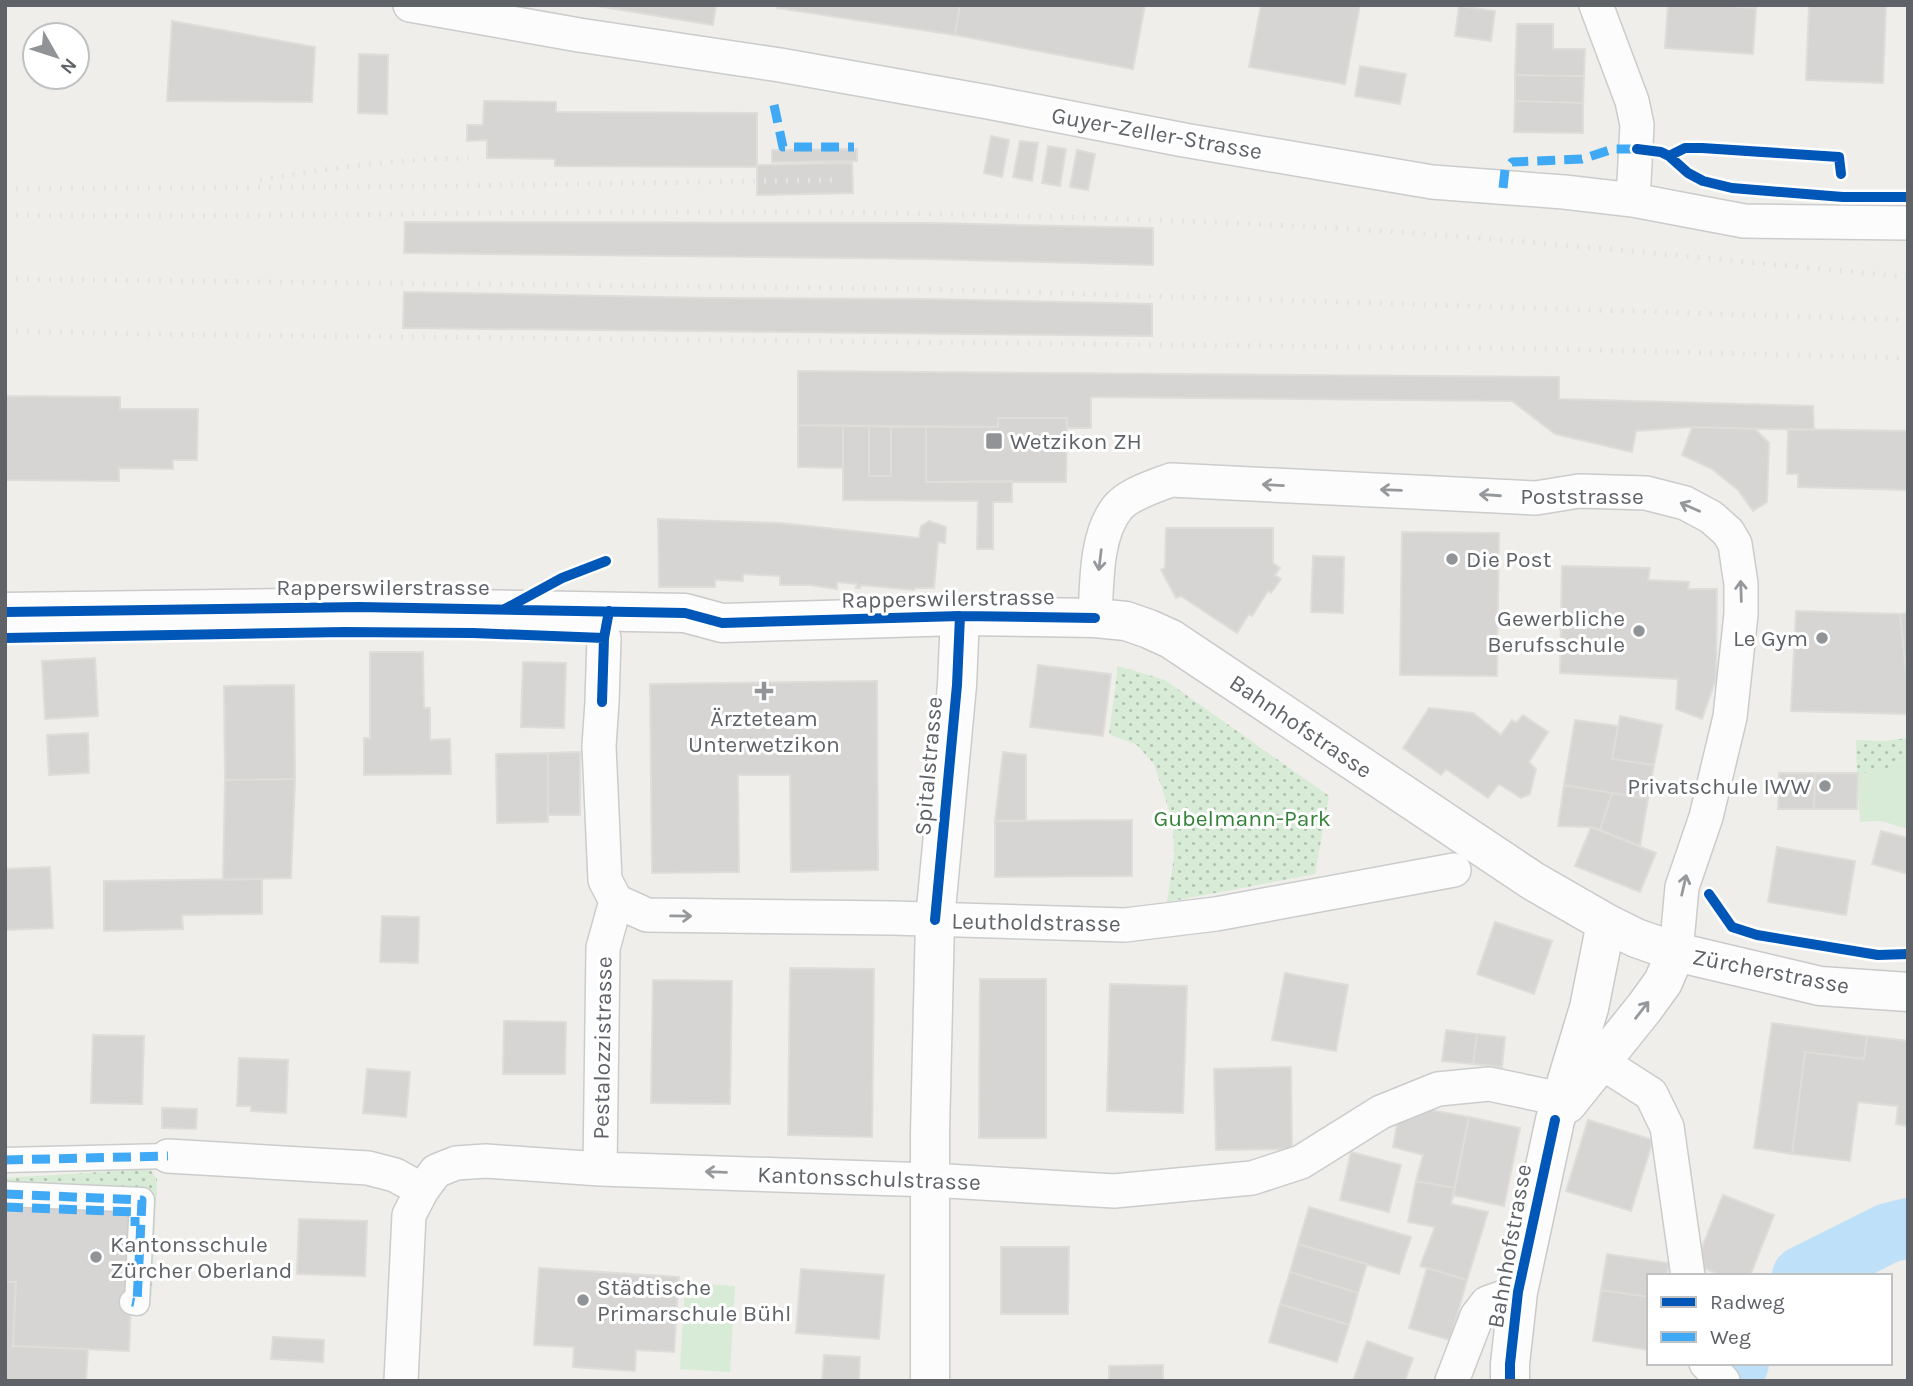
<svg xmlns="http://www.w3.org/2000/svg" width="1913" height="1386" font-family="Karla,sans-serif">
<defs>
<pattern id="green-dots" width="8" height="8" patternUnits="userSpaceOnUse" patternTransform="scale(1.75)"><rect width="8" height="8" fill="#d8ebd6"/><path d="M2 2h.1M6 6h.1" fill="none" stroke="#b2c2b1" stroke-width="1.8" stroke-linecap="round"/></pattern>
</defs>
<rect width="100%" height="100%" fill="#efeeea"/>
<path fill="url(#green-dots)" d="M 1118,666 L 1165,680 L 1329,796 L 1315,874 L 1167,902 L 1174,857 L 1173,822 L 1154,764 L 1137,745 L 1109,734 Z
M 1908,738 L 1908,761 L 1893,762 L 1893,772 L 1857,773 L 1856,740 L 1883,741 Z
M 150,1169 L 157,1179 L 152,1295 L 145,1304 L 142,1200 L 5,1194 L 5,1178 Z"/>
<path fill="#d8ebd6" d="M 1908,761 L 1908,829 L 1881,821 L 1860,822 L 1857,773 L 1892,772 L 1893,762 Z
M 685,1283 L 735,1286 L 730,1372 L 680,1369 Z"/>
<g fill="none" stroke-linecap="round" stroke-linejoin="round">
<path stroke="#bfe0f9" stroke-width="60" d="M 1802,1276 L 1888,1233 L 1908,1228
M 1731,1381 L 1739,1363"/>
</g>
<path fill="#d6d5d3" stroke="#deddd9" stroke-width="2" d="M 591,5 L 716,5 L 713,25 Z
M 777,5 L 960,5 L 955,35 L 777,8 Z
M 960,5 L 1145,5 L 1133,69 L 955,35 Z
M 1261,5 L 1360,5 L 1345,84 L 1249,67 Z
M 1668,5 L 1717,5 L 1756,8 L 1753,54 L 1665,48 Z
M 1809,5 L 1886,5 L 1883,83 L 1806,80 Z
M 1459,6 L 1495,11 L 1491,41 L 1455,36 Z
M 172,21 L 315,47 L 312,102 L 167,101 Z
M 1517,24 L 1553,24 L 1553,49 L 1585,49 L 1584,76 L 1515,75 Z
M 359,54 L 388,55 L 387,114 L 358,113 Z
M 1360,66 L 1406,74 L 1400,104 L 1355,96 Z
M 1515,75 L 1584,76 L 1583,103 L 1515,101 Z
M 484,101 L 556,102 L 556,112 L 757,113 L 757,165 L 852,163 L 853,193 L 757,195 L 757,167 L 555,166 L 555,159 L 487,158 L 487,140 L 467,141 L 467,125 L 483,125 Z
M 1515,101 L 1583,103 L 1583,133 L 1514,132 Z
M 991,136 L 1009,140 L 1002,177 L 984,173 Z
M 1020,141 L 1038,143 L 1032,181 L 1013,177 Z
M 1048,146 L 1066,149 L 1060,186 L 1042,183 Z
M 857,149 L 857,161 L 772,162 L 772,150 Z
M 1077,150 L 1095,154 L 1088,190 L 1070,187 Z
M 405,222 L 930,223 L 1153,228 L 1153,265 L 928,259 L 404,253 Z
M 404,292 L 711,298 L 926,299 L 1152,304 L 1152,336 L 403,328 Z
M 798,371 L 1559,377 L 1559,399 L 1813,406 L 1814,430 L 1692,427 L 1636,431 L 1632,452 L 1555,434 L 1512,401 L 1091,397 L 1091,428 L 1067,428 L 1067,418 L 998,418 L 998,427 L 798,425 Z
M 5,396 L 120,397 L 120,409 L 198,409 L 197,460 L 173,460 L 173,469 L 119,468 L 119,481 L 5,480 Z
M 998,418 L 1067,418 L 1066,482 L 926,482 L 926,427 L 998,427 Z
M 798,425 L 843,426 L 843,468 L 798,467 Z
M 843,426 L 869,426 L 869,476 L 891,476 L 891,427 L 926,427 L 926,482 L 1012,481 L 1012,502 L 993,502 L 993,549 L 977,549 L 978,501 L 843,500 Z
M 869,426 L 891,427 L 891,476 L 869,476 Z
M 1692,427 L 1755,429 L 1769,443 L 1767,502 L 1753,511 L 1738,490 L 1712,469 L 1682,455 Z
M 1788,429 L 1908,431 L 1908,490 L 1798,487 L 1798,474 L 1787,474 Z
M 658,519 L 780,523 L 919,538 L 921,526 L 929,521 L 946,527 L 945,543 L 938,542 L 934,588 L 915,588 L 914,590 L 861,585 L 860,588 L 856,588 L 857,584 L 837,582 L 837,589 L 810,585 L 780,585 L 780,576 L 743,574 L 743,581 L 715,580 L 715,587 L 659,587 Z
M 1166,528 L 1273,528 L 1273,563 L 1280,568 L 1275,575 L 1281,579 L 1271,593 L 1268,591 L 1252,616 L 1249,614 L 1237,633 L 1181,596 L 1176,598 L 1161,570 L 1165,568 Z
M 1402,532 L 1499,533 L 1497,676 L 1400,675 Z
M 1313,556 L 1344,557 L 1343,613 L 1311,612 Z
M 1562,566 L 1650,568 L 1648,580 L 1689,582 L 1688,589 L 1717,589 L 1716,679 L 1702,719 L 1676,709 L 1678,679 L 1560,673 Z
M 1796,611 L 1900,614 L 1908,691 L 1908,714 L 1791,711 Z
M 1908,613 L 1908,691 L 1900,614 Z
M 370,652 L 423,652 L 424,708 L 430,708 L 430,740 L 450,739 L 451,774 L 364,775 L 364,738 L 370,738 Z
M 95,658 L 98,716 L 45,719 L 42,661 Z
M 523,662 L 566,663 L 564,728 L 521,727 Z
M 1038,665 L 1111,674 L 1103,736 L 1030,727 Z
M 877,681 L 878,870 L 791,872 L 790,775 L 738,775 L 739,872 L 652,873 L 650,684 Z
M 294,685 L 295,779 L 225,780 L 224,686 Z
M 1429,708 L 1473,713 L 1501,735 L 1512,720 L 1516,723 L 1523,715 L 1548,732 L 1529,762 L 1536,769 L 1530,794 L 1521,798 L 1499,784 L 1488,798 L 1446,769 L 1441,775 L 1403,748 Z
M 1620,716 L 1662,725 L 1654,765 L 1612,759 Z
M 1575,720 L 1618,726 L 1612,759 L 1654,765 L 1648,799 L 1564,785 Z
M 88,733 L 89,773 L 49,775 L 47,735 Z
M 580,752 L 580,815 L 548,815 L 548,753 Z
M 1003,752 L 1026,755 L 1026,821 L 995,821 Z
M 548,753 L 548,822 L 497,823 L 496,754 Z
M 1779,773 L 1815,773 L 1814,809 L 1778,809 Z
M 1815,773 L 1858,773 L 1857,809 L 1814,809 Z
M 295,779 L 291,878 L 223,880 L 225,780 Z
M 1564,785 L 1612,793 L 1600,830 L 1591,827 L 1558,826 Z
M 1612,793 L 1648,799 L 1640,846 L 1600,830 Z
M 1132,820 L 1132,876 L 995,877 L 995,821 Z
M 1591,827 L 1656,853 L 1640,892 L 1575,866 Z
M 1881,831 L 1908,838 L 1908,874 L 1872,864 Z
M 1777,847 L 1855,861 L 1846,915 L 1768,902 Z
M 50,867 L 53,928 L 5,930 L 5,869 Z
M 262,879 L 262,914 L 182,915 L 183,929 L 104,931 L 104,881 Z
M 382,916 L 419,917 L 418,963 L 380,962 Z
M 1495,922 L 1552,941 L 1534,994 L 1477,974 Z
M 790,968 L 874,969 L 872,1137 L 788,1135 Z
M 1285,973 L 1348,985 L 1336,1051 L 1272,1040 Z
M 980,979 L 1046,979 L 1046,1138 L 979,1138 Z
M 653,980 L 732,981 L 730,1104 L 651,1103 Z
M 1110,984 L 1187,986 L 1183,1113 L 1107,1111 Z
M 504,1021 L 566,1022 L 565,1074 L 503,1074 Z
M 1772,1023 L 1867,1036 L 1864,1059 L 1805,1052 L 1792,1154 L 1754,1148 Z
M 1446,1030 L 1477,1034 L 1473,1064 L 1442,1061 Z
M 1477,1034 L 1505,1037 L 1502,1067 L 1473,1064 Z
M 93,1035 L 144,1036 L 142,1104 L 91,1103 Z
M 1867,1036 L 1908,1041 L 1908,1126 L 1896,1124 L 1898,1106 L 1858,1102 L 1850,1161 L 1792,1154 L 1805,1052 L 1864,1059 Z
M 239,1058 L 288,1060 L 286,1113 L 251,1111 L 251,1106 L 237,1106 Z
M 1291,1067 L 1292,1149 L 1216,1150 L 1214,1069 Z
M 367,1069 L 410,1072 L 406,1117 L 363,1113 Z
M 162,1108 L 197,1109 L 196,1129 L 162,1128 Z
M 1431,1110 L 1469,1117 L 1455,1188 L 1416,1181 L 1423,1155 L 1393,1147 L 1397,1124 Z
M 1469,1117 L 1520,1128 L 1504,1206 L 1453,1195 Z
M 1588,1120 L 1653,1140 L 1631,1211 L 1566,1191 Z
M 1351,1152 L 1401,1165 L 1389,1212 L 1340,1200 Z
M 1416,1181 L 1455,1188 L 1451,1204 L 1488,1212 L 1467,1280 L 1420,1266 L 1435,1227 L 1408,1222 Z
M 1723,1195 L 1774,1215 L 1750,1276 L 1723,1276 L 1695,1265 Z
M 5,1207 L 135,1212 L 129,1351 L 13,1346 L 16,1282 L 5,1282 Z
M 1309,1207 L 1411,1237 L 1399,1274 L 1298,1244 Z
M 299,1219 L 367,1221 L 365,1276 L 297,1274 Z
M 1298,1244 L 1367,1264 L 1358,1293 L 1290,1272 Z
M 1001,1247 L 1069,1247 L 1068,1314 L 1001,1314 Z
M 1607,1254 L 1669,1263 L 1667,1276 L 1649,1276 L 1649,1297 L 1601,1290 Z
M 539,1268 L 679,1277 L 674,1352 L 636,1350 L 635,1371 L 573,1367 L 574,1347 L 534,1345 Z
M 1427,1268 L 1467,1280 L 1450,1340 L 1409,1328 Z
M 801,1269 L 884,1275 L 879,1339 L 796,1333 Z
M 1290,1272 L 1358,1293 L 1349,1325 L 1280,1304 Z
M 5,1282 L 16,1282 L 13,1346 L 88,1349 L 86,1381 L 5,1381 Z
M 1601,1290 L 1649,1297 L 1649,1350 L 1593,1341 Z
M 1280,1304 L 1349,1325 L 1337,1362 L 1269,1342 Z
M 273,1337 L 324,1340 L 323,1362 L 271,1359 Z
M 1367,1341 L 1413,1358 L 1405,1381 L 1353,1381 Z
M 824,1355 L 860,1357 L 859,1381 L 822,1381 Z
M 1163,1365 L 1163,1381 L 1109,1381 L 1109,1366 Z"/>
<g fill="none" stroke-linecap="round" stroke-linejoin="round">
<g stroke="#cbcccc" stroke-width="27">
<path id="pedestrian" d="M 5,1160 L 168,1156
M 5,1194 L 142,1200 L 137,1303 L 132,1302"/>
</g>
<g stroke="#cbcccc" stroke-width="36">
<path id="minor" d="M 410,5 L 579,35 L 780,65 L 988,102 L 1184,140 L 1432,182 L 1564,192 L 1633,200 L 1744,221 L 1908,223
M 1596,5 L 1632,101 L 1637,125 L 1633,200
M 1095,618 C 1097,584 1095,535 1118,507 C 1129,494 1155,486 1171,480 L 1536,498 L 1579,491 L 1646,493 L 1685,503 L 1711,517 L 1728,532 L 1735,544 L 1741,584 L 1741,614 L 1730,717 L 1706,817 L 1682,887 L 1676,952
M 616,901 L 647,915 L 892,918 L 1125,925 L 1216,914 L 1454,870
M 1601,1062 L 1651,1094 L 1667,1127 L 1688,1276
M 168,1156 L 368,1168 L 395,1175 L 422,1190
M 600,1169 L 603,948 L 616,901 L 605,880 L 599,746 L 602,702 L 604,638
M 1706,1363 L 1723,1381
M 401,1381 L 409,1215 L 422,1190 L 436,1171 L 456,1163 L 486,1161 L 600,1169 L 931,1180 L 1114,1191 L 1252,1178 L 1301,1162 L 1381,1112 L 1438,1089 L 1489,1084 L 1561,1099
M 1452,1381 L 1477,1316 L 1487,1303 L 1518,1292"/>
</g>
<g stroke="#cbcccc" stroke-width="41">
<path id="tertiary" d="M 930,1381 L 930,1134 L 935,920 L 957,685 L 960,616"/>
</g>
<g stroke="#cacacb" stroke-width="41">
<path id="secondary" d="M 5,612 L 359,607 L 685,613 L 722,623 L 960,616 L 1095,618 L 1126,621 L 1149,629 L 1171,639 L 1533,881 L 1606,923 L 1636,938 L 1676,952 L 1820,986 L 1908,992
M 1567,1104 L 1645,1007 L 1663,982 L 1676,952
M 1510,1381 L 1510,1364 L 1518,1292 L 1555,1120 L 1589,1008 L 1606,923"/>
</g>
<use href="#pedestrian" stroke="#fdfcfc" stroke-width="24"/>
<use href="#minor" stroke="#fdfcfc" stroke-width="33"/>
<use href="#tertiary" stroke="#fdfcfc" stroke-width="38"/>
<use href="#secondary" stroke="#fdfcfc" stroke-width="38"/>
<path stroke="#e4e4e4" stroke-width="5" stroke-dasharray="2 9" stroke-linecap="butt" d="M 260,180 C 329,168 398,159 469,158
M 5,189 L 456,186 L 833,180
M 5,215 C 315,219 624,207 934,214 C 1084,217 1234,222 1383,231 C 1558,243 1733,261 1908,277
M 5,279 L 926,289 L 1908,320
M 5,331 L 134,334 L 1558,349 L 1908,358"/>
<path stroke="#3fa9f5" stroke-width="9" stroke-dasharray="18 9" stroke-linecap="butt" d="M 774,105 L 783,147 L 854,147
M 1503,188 L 1505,170 L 1512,162 L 1582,159 L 1613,149 L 1642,149
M 5,1160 L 168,1156
M 5,1194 L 142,1200 L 137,1303 L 132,1302
M 5,1207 L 135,1212 L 135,1226"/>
<g stroke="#fff" stroke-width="15">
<path id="cycleway" d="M 1637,149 L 1661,152 L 1669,156 L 1688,173 L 1703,181 L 1732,188 L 1843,197 L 1908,197
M 1669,156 L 1685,148 L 1702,148 L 1839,157 L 1841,174
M 505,609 L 562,578 L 606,561
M 5,612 L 359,607 L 685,613 L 722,623 L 960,616 L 1095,618
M 5,638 L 344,632 L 473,633 L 604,638
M 602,702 L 604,638 L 609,611
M 1709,894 L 1732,927 L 1757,935 L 1878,955 L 1908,954
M 935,920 L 957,685 L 960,616
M 1510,1381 L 1510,1364 L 1518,1292 L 1555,1120"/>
</g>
<use href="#cycleway" stroke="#0057b8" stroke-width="10"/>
</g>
<defs><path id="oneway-shaft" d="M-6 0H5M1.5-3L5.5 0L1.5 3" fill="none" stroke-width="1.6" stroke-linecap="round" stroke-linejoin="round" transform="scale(1.75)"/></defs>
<g stroke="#96999c">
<use href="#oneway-shaft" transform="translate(1273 485) rotate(-177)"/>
<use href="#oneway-shaft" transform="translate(1391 490) rotate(-178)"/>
<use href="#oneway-shaft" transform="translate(1490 495) rotate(-176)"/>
<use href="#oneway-shaft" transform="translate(1690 507) rotate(-156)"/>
<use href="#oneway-shaft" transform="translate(1100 560) rotate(97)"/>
<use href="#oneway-shaft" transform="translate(1741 591) rotate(-92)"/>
<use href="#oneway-shaft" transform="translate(1684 885) rotate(-77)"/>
<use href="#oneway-shaft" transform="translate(681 916) rotate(1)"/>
<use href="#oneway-shaft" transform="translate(1642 1010) rotate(-52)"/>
<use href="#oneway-shaft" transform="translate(716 1172) rotate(-178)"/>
</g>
<g fill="#919496" stroke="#fff" stroke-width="2.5">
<rect x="985" y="432" width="18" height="18" rx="3.5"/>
<circle cx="1452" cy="559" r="7"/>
<circle cx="1639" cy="631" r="7"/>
<circle cx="1822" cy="638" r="7"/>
<path d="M760.5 680.5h7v7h7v7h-7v7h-7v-7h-7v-7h7z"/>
<circle cx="1825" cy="786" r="7"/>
<circle cx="96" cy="1257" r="7"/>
<circle cx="583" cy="1300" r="7"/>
</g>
<g text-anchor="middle" stroke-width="6" stroke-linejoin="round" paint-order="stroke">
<g font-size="23" fill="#5f6368" stroke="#fff">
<text transform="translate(1157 133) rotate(10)" y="8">Guyer-Zeller-Strasse</text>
<text x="1582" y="504">Poststrasse</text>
<text x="383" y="595">Rapperswilerstrasse</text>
<text transform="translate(948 598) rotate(-1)" y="8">Rapperswilerstrasse</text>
<text transform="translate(1301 726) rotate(34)" y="8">Bahnhofstrasse</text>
<text transform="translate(928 766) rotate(-85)" y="8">Spitalstrasse</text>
<text transform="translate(1036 922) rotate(1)" y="8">Leutholdstrasse</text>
<text transform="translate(1771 971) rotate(11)" y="8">Zürcherstrasse</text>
<text transform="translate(602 1048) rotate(-89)" y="8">Pestalozzistrasse</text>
<text transform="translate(869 1178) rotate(2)" y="8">Kantonsschulstrasse</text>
<text transform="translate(1509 1246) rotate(-80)" y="8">Bahnhofstrasse</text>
</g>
<g font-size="23" fill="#5f6368" stroke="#fff" text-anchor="start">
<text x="1010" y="449">Wetzikon ZH</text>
<text x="1466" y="567">Die Post</text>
<text x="1625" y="626" text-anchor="end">Gewerbliche<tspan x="1625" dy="26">Berufsschule</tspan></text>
<text x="1808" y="646" text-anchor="end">Le Gym</text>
<text x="764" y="726" text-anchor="middle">Ärzteteam<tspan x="764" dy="26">Unterwetzikon</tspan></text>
<text x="1811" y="794" text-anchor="end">Privatschule IWW</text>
<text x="110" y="1252">Kantonsschule<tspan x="110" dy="26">Zürcher Oberland</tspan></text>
<text x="597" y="1295">Städtische<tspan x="597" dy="26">Primarschule Bühl</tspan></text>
</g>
<g font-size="23" fill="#348238" stroke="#fff">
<text x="1242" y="826">Gubelmann-Park</text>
</g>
</g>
<rect width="1913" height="1386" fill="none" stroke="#5f6368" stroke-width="14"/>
<rect x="1647" y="1274" width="245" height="91" fill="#ffffff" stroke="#bfc1c3" stroke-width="2"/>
<rect x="1661" y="1297" width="35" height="10" fill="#0057b8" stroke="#bfc1c3" stroke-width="2"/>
<text x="1710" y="1309" font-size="21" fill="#5f6368">Radweg</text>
<rect x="1661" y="1332" width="35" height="10" fill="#3fa9f5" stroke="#bfc1c3" stroke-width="2"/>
<text x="1710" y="1344" font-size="21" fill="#5f6368">Weg</text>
<g transform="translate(56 56) rotate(129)"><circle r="33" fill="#ffffff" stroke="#bfc1c3" stroke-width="2"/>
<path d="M0-5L12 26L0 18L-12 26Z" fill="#919496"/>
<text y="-10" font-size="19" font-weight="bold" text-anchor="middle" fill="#5f6368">N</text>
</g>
</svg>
